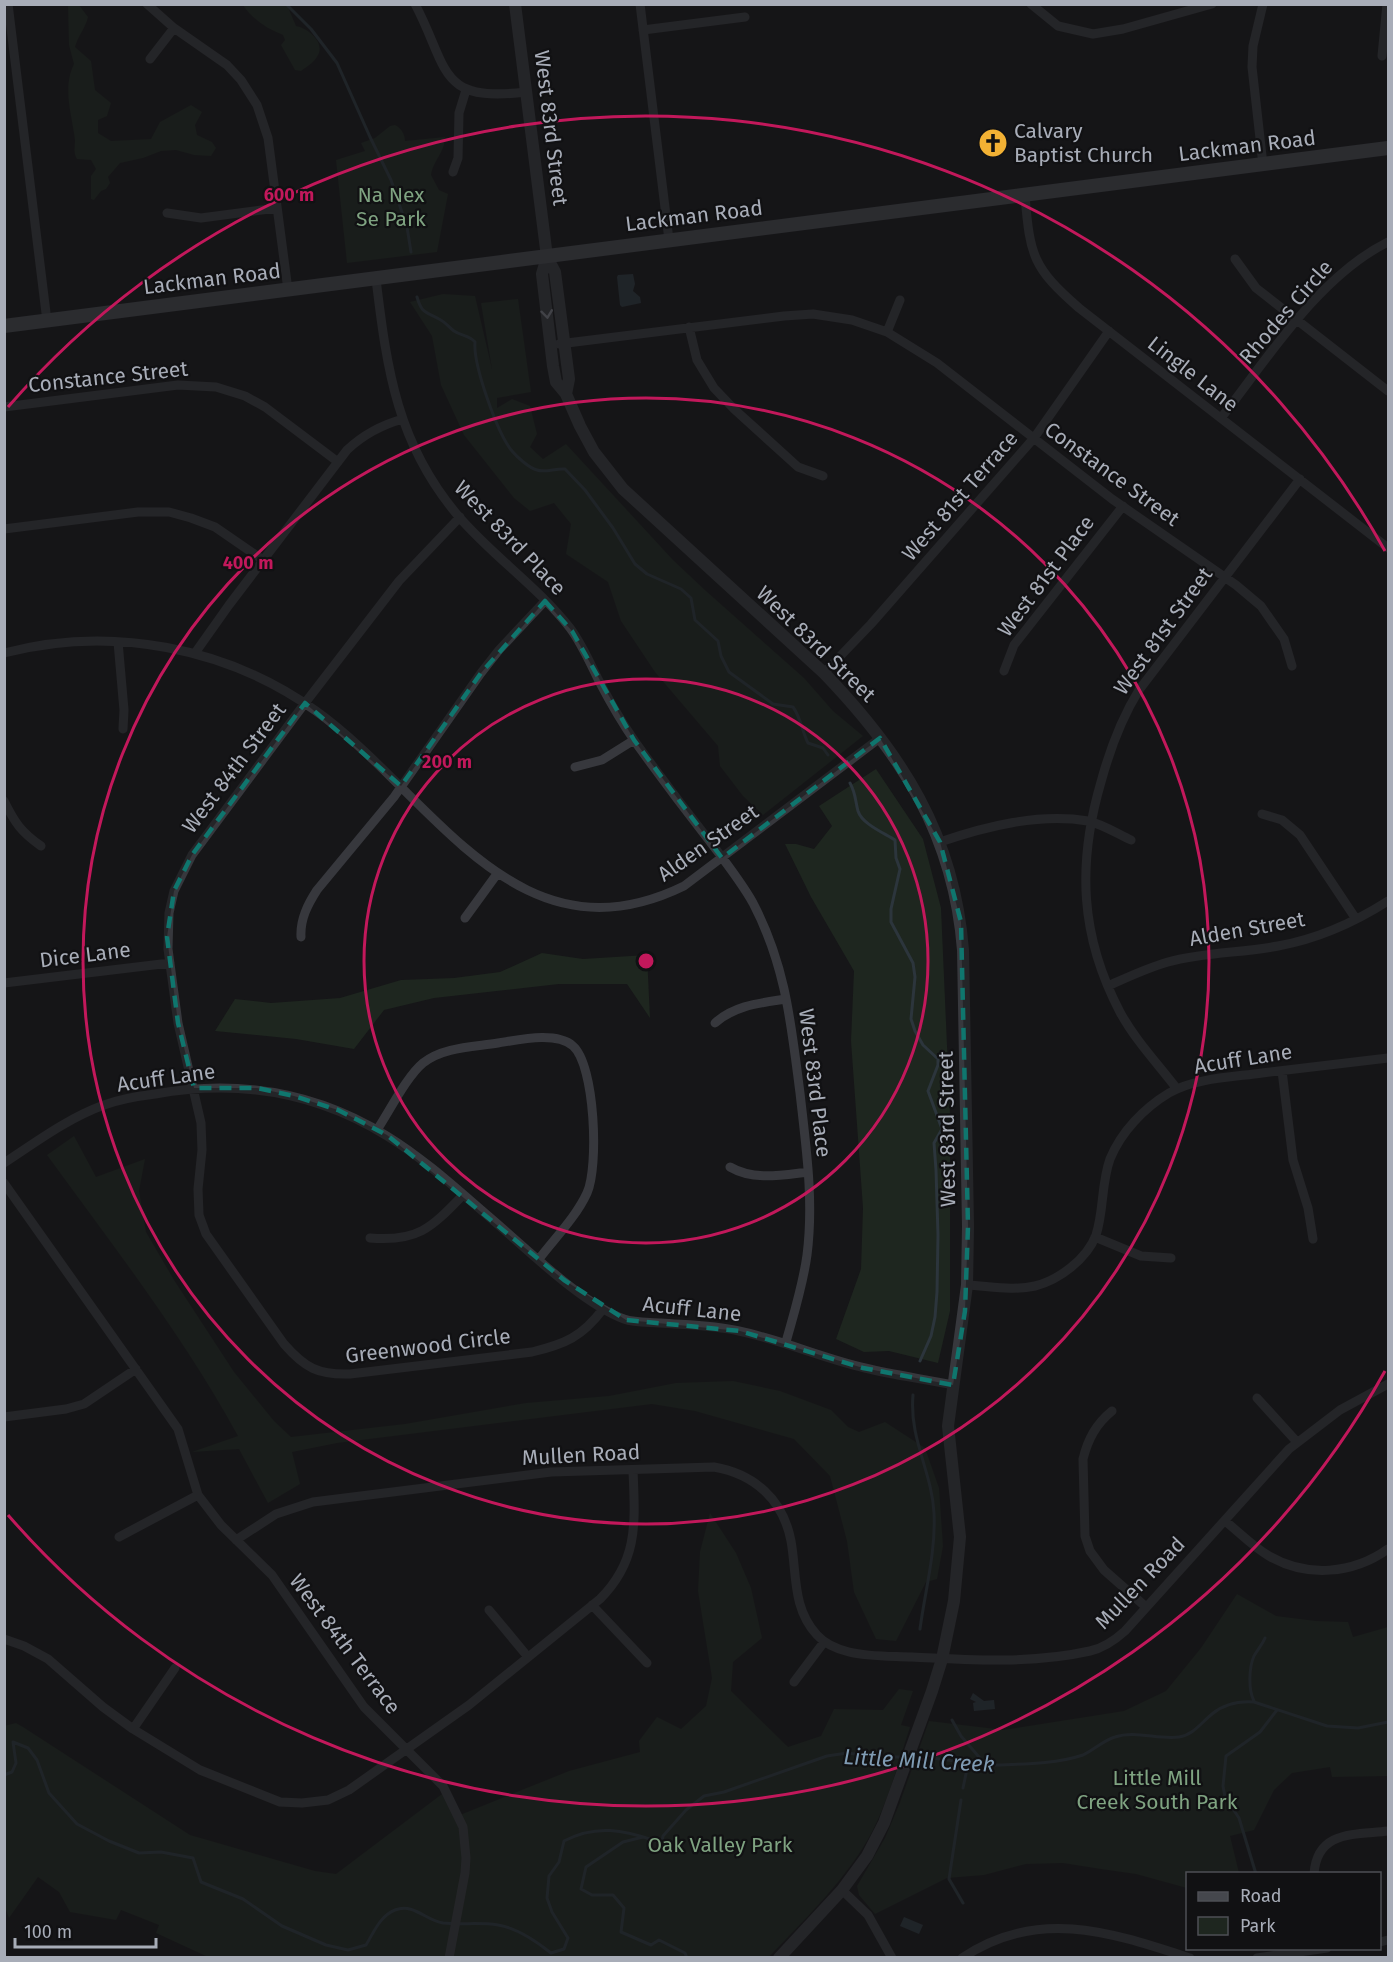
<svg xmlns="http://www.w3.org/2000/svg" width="1393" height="1962" font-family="'Fira Sans',sans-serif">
<rect width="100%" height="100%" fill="#161618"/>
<path fill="#1e261f" d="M 68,5 L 79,5 L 88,17 C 86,27 78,36 75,47 L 91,61 L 95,90 L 111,103 L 107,116 L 98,120 L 98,133 L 111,141 L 151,139 L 160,122 L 191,105 L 202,112 L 195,125 L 197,135 L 212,142 L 216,148 L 211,156 L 194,155 L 176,150 L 161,151 L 143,158 L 120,163 L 108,177 L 110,183 L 106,189 L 101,191 L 94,200 L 91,199 L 91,176 L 96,169 L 91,160 L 77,159 C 73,153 75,147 75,140 C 72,115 62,88 74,64 L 69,45 Z
M 243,5 L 287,5 L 296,26 C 307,28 323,40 319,53 C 316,61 308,66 301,71 L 295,70 L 281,45 L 285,40 L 283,35 C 267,29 252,19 243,5 Z
M 395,125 C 401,128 405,134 405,141 L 445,137 C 445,152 433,161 431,175 L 439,190 L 448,194 L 437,252 L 347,263 L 336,160 L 365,151 L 361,143 L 375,138 L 390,126 Z
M 443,294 L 475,296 L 492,369 L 481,303 L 518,299 L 531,392 L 497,398 L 497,408 L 512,399 L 530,406 L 537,434 L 530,447 L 543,459 L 566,444 L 673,560 L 706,591 L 804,678 L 833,711 L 863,736 L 763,815 L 743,796 L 720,766 L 718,746 L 655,672 L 621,621 L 608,582 L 566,554 L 571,524 L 554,503 L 530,511 L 514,498 L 464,435 L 441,385 L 432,336 L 410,302 Z
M 876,769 L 923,839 L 941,908 L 950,1114 L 950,1311 L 938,1363 L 889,1351 L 864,1352 L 836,1339 L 861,1269 L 863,1208 L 851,1041 L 854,971 L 811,897 L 785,844 L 796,844 L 814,849 L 832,826 L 819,806 Z
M 542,953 L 583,959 L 647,955 L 650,1018 L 627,984 L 559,984 L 434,998 L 384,1010 L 354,1049 L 296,1039 L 215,1031 L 235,999 L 271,1003 L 340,998 L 401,980 L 454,978 L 500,972 Z
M 74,1136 L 96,1177 L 145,1159 L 139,1191 L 146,1232 L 174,1280 L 234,1372 L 274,1421 L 291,1437 L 405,1424 L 526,1403 L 609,1396 L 676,1383 L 733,1381 L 780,1391 L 831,1410 L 848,1427 L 859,1432 L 885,1422 L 925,1448 L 939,1488 L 943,1546 L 937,1579 L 926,1582 L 896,1641 L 876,1639 L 854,1592 L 847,1541 L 830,1476 L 794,1439 L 695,1411 L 652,1404 L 337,1443 L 292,1452 L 300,1484 L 268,1503 L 239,1449 L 192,1452 L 238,1436 C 184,1337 114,1247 47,1155 Z
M 710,1513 L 736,1553 L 751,1588 L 762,1638 L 733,1662 L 731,1691 L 788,1747 L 821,1736 L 834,1709 L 883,1710 L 899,1689 L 913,1691 L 901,1725 L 910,1727 C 899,1761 889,1798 873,1830 C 849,1877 804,1920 768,1958 L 208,1957 L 156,1933 L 159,1925 L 121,1910 L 116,1920 L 70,1912 L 59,1892 L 38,1877 L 9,1918 L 4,1905 L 4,1726 L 16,1723 L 23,1727 L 190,1835 L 315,1871 L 336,1874 L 442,1794 L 455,1817 L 569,1771 L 640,1752 L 639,1741 L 657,1717 L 681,1729 L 706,1706 L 712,1678 L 698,1591 L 700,1552 Z
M 1237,1594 L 1276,1616 L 1316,1621 L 1348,1622 L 1353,1637 L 1388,1627 L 1388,1776 L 1332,1777 L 1330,1767 L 1292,1773 L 1274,1790 L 1254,1830 L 1230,1836 L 1239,1873 L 1188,1874 L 1187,1888 L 1136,1874 L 1101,1869 L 1063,1863 L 1026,1864 L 984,1875 L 947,1878 L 875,1914 L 859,1895 L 857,1886 L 885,1838 L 899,1805 L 929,1721 L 1004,1730 L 1124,1711 L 1166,1691 L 1201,1648 Z"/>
<path fill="#2c353c" d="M 633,274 L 635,284 L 633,291 L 640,297 L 641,303 L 622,307 L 620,305 L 617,277 L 618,275 Z
M 973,1693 L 984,1701 L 994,1700 L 995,1709 L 974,1711 L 973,1703 L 976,1702 L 970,1699 Z
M 904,1917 L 923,1925 L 919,1934 L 900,1926 Z"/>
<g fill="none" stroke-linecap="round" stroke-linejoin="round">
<path stroke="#2c353c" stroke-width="3" d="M 286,4 L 311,29 L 337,63 L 370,137 L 391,180 L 407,227 L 411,252
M 417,297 C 422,314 425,311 439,319 C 445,322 449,327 454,331 C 461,336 469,335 475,342 C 473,364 497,433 512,451 C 517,457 529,468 537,470 C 545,473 556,468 565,469 L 585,490 L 613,528 L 635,564 L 647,574 L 681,589 L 691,598 L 695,620 L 718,641 L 721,656 L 729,672 L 773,704 L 793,707 C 801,718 802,731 808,743 L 823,748 L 828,755
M 850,783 C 856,794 855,800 858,811 C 862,824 884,833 895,840 L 896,858 L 900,869 L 891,909 L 891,922 L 913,963 L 915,977 L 911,1019 L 915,1031 L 923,1045 L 938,1059 L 938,1065 L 928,1091 L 942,1129 L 934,1143 L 936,1170 L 938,1235 L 937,1292 L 935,1317 L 931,1336 L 920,1361
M 913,1395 C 909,1439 932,1472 934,1513 C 936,1552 925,1591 920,1629
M 1254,1701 C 1248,1690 1249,1667 1254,1656 C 1258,1649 1262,1645 1265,1638
M 952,1720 L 961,1736 L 985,1764
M 911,1757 C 940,1756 969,1766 997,1765 C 1025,1764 1056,1764 1083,1755 C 1094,1750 1104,1740 1115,1737 C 1135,1730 1159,1740 1179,1737 C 1193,1735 1201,1723 1212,1714 C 1224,1704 1239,1701 1254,1702 L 1327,1726 L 1358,1728 L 1388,1722
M 4,1775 L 12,1772 L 16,1763 L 13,1742 L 28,1748 L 37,1760 L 49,1793 L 77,1824 L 109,1841 L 139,1853 L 161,1852 L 193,1858 L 201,1882 L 243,1899 L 282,1926 L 326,1945 L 348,1950 L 366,1945 C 374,1932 380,1916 395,1910 C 414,1903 425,1920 443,1923 C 461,1925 480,1922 498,1925 C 517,1928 536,1941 551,1953 L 564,1949 L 568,1938 L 552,1912 L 547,1898 L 549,1876 L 559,1862 L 564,1841 C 596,1824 624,1830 656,1841 L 658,1843 L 662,1842 L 663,1836 L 686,1810 L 704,1796 L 724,1792 L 827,1756 L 847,1753 L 879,1757 L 904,1757
M 963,1788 L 967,1769 L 974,1763
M 961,1800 L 949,1879 L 963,1903
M 643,1837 L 623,1842 L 586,1867 L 581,1889 L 592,1895 L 613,1895 L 624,1908 L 621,1932 L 651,1945 L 659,1940 L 685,1953 L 687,1958
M 1256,1874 L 1239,1818 L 1225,1797 L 1223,1786 L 1226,1756 L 1260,1732 L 1277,1710"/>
<path stroke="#37383d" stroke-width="9" d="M 8,4 L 47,321
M 147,4 L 174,28 L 227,65 L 241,80 L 257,105 L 268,138 L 288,290
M 415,4 C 449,68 437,103 526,92
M 640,4 L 669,240
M 1031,4 L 1058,26 L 1093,34 L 1123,29 L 1212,4
M 1263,4 L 1253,46 L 1252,67 L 1263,165
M 643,30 L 745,17
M 1382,56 L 1387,4
M 150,59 L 174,28
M 453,172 L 458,158 L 459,113 L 466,90
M 1025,196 C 1030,256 1033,268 1079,308 L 1388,548
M 167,213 L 201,218 L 277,208
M 1235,259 L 1256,288 L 1388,391
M 376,279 C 387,370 397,445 460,518 C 494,557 538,587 570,628 C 582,644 590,663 599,681 C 610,702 622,723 636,743 C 659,775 683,807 708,839 C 723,859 740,880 753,903 C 786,966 791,1024 800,1093 C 806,1147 814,1200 807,1255 C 803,1285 794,1313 786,1342
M 689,327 L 697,360 L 714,388 L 734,409 L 798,467 L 823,476
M 887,332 L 900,300
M 559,344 L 784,316 L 813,314 L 852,320 L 887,332 L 937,363 L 1112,499 L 1236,585 L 1261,606 L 1284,639 L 1292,666
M 4,407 L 178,385 L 216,387 L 245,396 L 265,407 L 338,462
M 1221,418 C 1268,358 1319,276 1388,242
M 460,517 L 399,581 L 305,703 L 192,855 L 174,891 L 169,913 L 168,949 L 178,1023 L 201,1123 L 202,1150 L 198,1189 L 199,1215 L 206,1234 L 284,1344 C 305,1368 318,1375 350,1374 L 532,1352 C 565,1344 582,1337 603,1309
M 4,529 L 138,512 L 169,512 L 191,518 L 215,527 L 263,560
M 118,642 L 124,710 L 123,729
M 4,653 C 111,625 227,647 316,711 C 432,794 516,968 684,886 L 880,738
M 195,653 L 229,605 L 347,450 C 364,434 381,425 403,419
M 1004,671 L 1014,645 L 1123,506
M 824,673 L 871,624 L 1034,438 L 1109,331
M 575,767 L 602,760 L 634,740
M 4,801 C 15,823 21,832 41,846
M 1262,814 L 1282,820 L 1300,835 L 1356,919
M 940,842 C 987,826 1039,813 1088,821 C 1102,824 1118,834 1131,840
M 465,918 L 497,874
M 301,937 C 300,919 308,904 317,890 L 394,797 L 481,673 L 499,650 L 545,601
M 4,983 L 170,963
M 1108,986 C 1128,977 1147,968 1168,962 C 1204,952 1242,953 1278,946 C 1317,939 1355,922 1388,901
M 715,1023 C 735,1005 761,1003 786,999
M 1282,1071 L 1293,1160 L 1308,1208 L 1313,1239
M 1177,1089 C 1158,1064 1135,1040 1120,1012 C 1080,936 1077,864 1101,782 C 1110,749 1121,719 1139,690 L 1300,479
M 377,1130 C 389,1112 407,1076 423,1063 C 443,1047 473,1047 498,1043 C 518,1040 556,1031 573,1046 C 595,1065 599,1167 587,1193 C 576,1217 555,1238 539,1259
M 4,1163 C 36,1142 68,1118 104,1105 C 120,1099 139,1096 155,1094 C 238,1079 316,1092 387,1136 C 426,1160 460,1192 494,1221 C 529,1251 583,1304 624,1319 C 635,1323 649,1322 661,1323 C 687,1325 713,1325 739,1331 C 782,1340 822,1358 865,1368 C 894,1375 924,1379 953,1385
M 730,1167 C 754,1181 782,1175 808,1172
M 4,1183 L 178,1429 L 198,1495 L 221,1525 L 272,1575 L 364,1707 L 443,1786 L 463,1827 L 466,1858 L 465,1873 L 449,1958
M 1095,1237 L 1141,1256 L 1171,1258
M 370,1238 C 418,1242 431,1228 463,1195
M 967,1285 C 989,1286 1013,1291 1035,1286 C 1059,1280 1087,1259 1096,1235 C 1104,1211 1101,1184 1110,1159 C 1121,1132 1144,1108 1169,1093 C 1194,1078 1234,1077 1262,1073 C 1304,1068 1346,1063 1388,1058
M 1257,1398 L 1297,1442
M 1112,1411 C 1096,1424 1088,1439 1083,1459 L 1085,1536 L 1090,1551 L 1104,1570 L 1146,1607
M 4,1417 L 66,1409 L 84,1404 L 136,1369
M 1225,1521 C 1239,1532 1253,1547 1269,1556 C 1307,1578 1353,1574 1388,1549
M 119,1537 L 198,1495
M 236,1540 L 276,1514 L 313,1502 L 551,1472 L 714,1467 C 754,1474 783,1499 791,1541 C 797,1574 792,1608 817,1635 C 825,1644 837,1649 849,1652 C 869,1657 892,1656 912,1657 C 971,1660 1032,1664 1090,1651 C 1104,1648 1115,1640 1125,1631 L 1289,1449 L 1340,1410 L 1388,1384
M 592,1605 L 647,1663
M 489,1610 L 528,1657
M 4,1639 L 24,1646 L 48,1659 L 103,1707 L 133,1729 L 200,1770 L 280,1802 L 302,1803 L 328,1800 L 349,1790 L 469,1705 L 600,1599 C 639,1560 635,1522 633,1470
M 794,1682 L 824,1642
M 133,1729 L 175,1668
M 1314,1874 C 1317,1830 1355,1835 1388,1831
M 842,1890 L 868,1915 L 892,1958
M 1380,1942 L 1388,1940
M 962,1958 C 1038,1907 1110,1932 1190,1958
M 1257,1958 L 1327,1948"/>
<path stroke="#37383d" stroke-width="12" d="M 515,4 L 547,257 L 555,272 L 569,379 L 566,394
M 547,257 L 542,274 L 553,366 L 556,382 L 566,394 L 580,426 L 594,452 L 623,489 L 824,673 C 902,754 954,835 963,950 L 968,1226 L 967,1285 L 948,1426 L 960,1537 L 954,1601 L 942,1659 L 932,1691 L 884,1823 L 867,1856 L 842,1890 L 779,1958"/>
<path stroke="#45474d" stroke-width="14" d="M 4,326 L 1388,148"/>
</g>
<defs><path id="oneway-chevron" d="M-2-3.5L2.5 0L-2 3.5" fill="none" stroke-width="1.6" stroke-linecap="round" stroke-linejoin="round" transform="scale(1.5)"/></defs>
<use stroke="#757881" href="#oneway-chevron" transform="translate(547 314) rotate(83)"/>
<path d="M0 0H1393V1962H0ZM 545,601 L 572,631 L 634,740 L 722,858 L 880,738 L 940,842 L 961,922 L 968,1226 L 965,1311 L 953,1385 L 863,1368 L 740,1331 L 626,1320 L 564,1280 L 387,1135 L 338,1110 L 294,1096 L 257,1088 L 194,1088 L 178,1023 L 167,937 L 174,891 L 192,855 L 305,703 L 401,786 L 481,673 Z" fill="#161618" fill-opacity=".55" fill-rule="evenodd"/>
<path fill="none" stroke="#0f766e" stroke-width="4.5" stroke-dasharray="12 8" stroke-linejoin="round" d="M 545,601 L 572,631 L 634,740 L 722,858 L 880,738 L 940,842 L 961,922 L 968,1226 L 965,1311 L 953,1385 L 863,1368 L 740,1331 L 626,1320 L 564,1280 L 387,1135 L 338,1110 L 294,1096 L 257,1088 L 194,1088 L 178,1023 L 167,937 L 174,891 L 192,855 L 305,703 L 401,786 L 481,673 Z"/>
<g fill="none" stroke="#c2185b" stroke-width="3">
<circle cx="646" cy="961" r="282"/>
<circle cx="646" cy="961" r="563"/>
<path d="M1385 1371A845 845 0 0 1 8 1515M8 407A845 845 0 0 1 1385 551"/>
</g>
<defs>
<g id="church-disc" transform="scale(1.5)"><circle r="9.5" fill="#f2b134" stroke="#111113"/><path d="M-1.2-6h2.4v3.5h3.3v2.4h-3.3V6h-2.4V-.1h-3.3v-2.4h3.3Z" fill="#111"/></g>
</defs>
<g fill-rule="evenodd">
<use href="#church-disc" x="993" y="143"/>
</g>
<g text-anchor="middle" stroke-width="4.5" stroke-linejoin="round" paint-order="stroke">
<g font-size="21" fill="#a8adb8" stroke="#111113">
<text transform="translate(551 128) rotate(83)" y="7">West 83rd Street</text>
<text transform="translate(1247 146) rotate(-7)" y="7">Lackman Road</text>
<text transform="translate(694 216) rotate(-7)" y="7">Lackman Road</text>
<text transform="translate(212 279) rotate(-7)" y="7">Lackman Road</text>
<text transform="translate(1286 312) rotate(-49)" y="7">Rhodes Circle</text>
<text transform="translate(1193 374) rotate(38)" y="7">Lingle Lane</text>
<text transform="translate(108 377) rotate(-6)" y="7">Constance Street</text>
<text transform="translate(1112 474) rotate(36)" y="7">Constance Street</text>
<text transform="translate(960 496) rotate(-49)" y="7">West 81st Terrace</text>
<text transform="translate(510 538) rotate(46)" y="7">West 83rd Place</text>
<text transform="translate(1046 576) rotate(-53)" y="7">West 81st Place</text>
<text transform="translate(1163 631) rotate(-54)" y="7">West 81st Street</text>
<text transform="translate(816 644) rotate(44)" y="7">West 83rd Street</text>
<text transform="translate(234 768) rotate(-53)" y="7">West 84th Street</text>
<text transform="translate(708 843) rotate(-35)" y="7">Alden Street</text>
<text transform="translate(1247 929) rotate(-10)" y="7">Alden Street</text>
<text transform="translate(85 955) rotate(-7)" y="7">Dice Lane</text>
<text transform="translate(1243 1059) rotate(-9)" y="7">Acuff Lane</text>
<text transform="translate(166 1078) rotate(-8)" y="7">Acuff Lane</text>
<text transform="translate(815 1083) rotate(83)" y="7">West 83rd Place</text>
<text transform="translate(947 1129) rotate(-91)" y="7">West 83rd Street</text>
<text transform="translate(692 1309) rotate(6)" y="7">Acuff Lane</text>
<text transform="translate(428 1346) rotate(-7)" y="7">Greenwood Circle</text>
<text transform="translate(581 1455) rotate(-3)" y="7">Mullen Road</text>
<text transform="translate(1140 1583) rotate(-46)" y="7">Mullen Road</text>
<text transform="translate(345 1644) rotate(53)" y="7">West 84th Terrace</text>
</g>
<g font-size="21" fill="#a8adb8" stroke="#111113" text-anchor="start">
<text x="1014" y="138">Calvary<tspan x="1014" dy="24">Baptist Church</tspan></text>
</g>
<g font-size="21" fill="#7fa381" stroke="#111113">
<text x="391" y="202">Na Nex<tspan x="391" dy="24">Se Park</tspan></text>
<text x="1157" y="1785">Little Mill<tspan x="1157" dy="24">Creek South Park</tspan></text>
<text x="720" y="1852">Oak Valley Park</text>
</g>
<g font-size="22" font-style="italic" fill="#7f9bb3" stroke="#111113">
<text transform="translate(919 1760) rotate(3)" y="8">Little Mill Creek</text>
</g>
</g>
<circle cx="646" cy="961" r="9" fill="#c2185b" stroke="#111113" stroke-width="3"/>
<g font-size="18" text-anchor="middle" font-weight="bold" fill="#c2185b" stroke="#111113" stroke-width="4.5" stroke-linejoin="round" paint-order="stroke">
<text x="289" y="201">600 m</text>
<text x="248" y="569">400 m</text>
<text x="447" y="768">200 m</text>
</g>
<rect width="1393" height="1962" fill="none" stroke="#a8adb8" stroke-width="12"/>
<rect x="1186" y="1872" width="195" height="78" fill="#111113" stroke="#4d4f55" stroke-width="1.5"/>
<rect x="1198" y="1892" width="30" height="9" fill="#45474d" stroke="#4d4f55" stroke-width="1.5"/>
<text x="1240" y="1902" font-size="18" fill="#a8adb8">Road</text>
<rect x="1198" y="1917" width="30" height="18" fill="#1e261f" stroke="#4d4f55" stroke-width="1.5"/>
<text x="1240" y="1932" font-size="18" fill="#a8adb8">Park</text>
<path d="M15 1938v9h141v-9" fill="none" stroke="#a8adb8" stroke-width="3"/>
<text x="24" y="1938" font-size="18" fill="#a8adb8" stroke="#111113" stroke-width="4.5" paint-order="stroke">100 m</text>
</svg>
